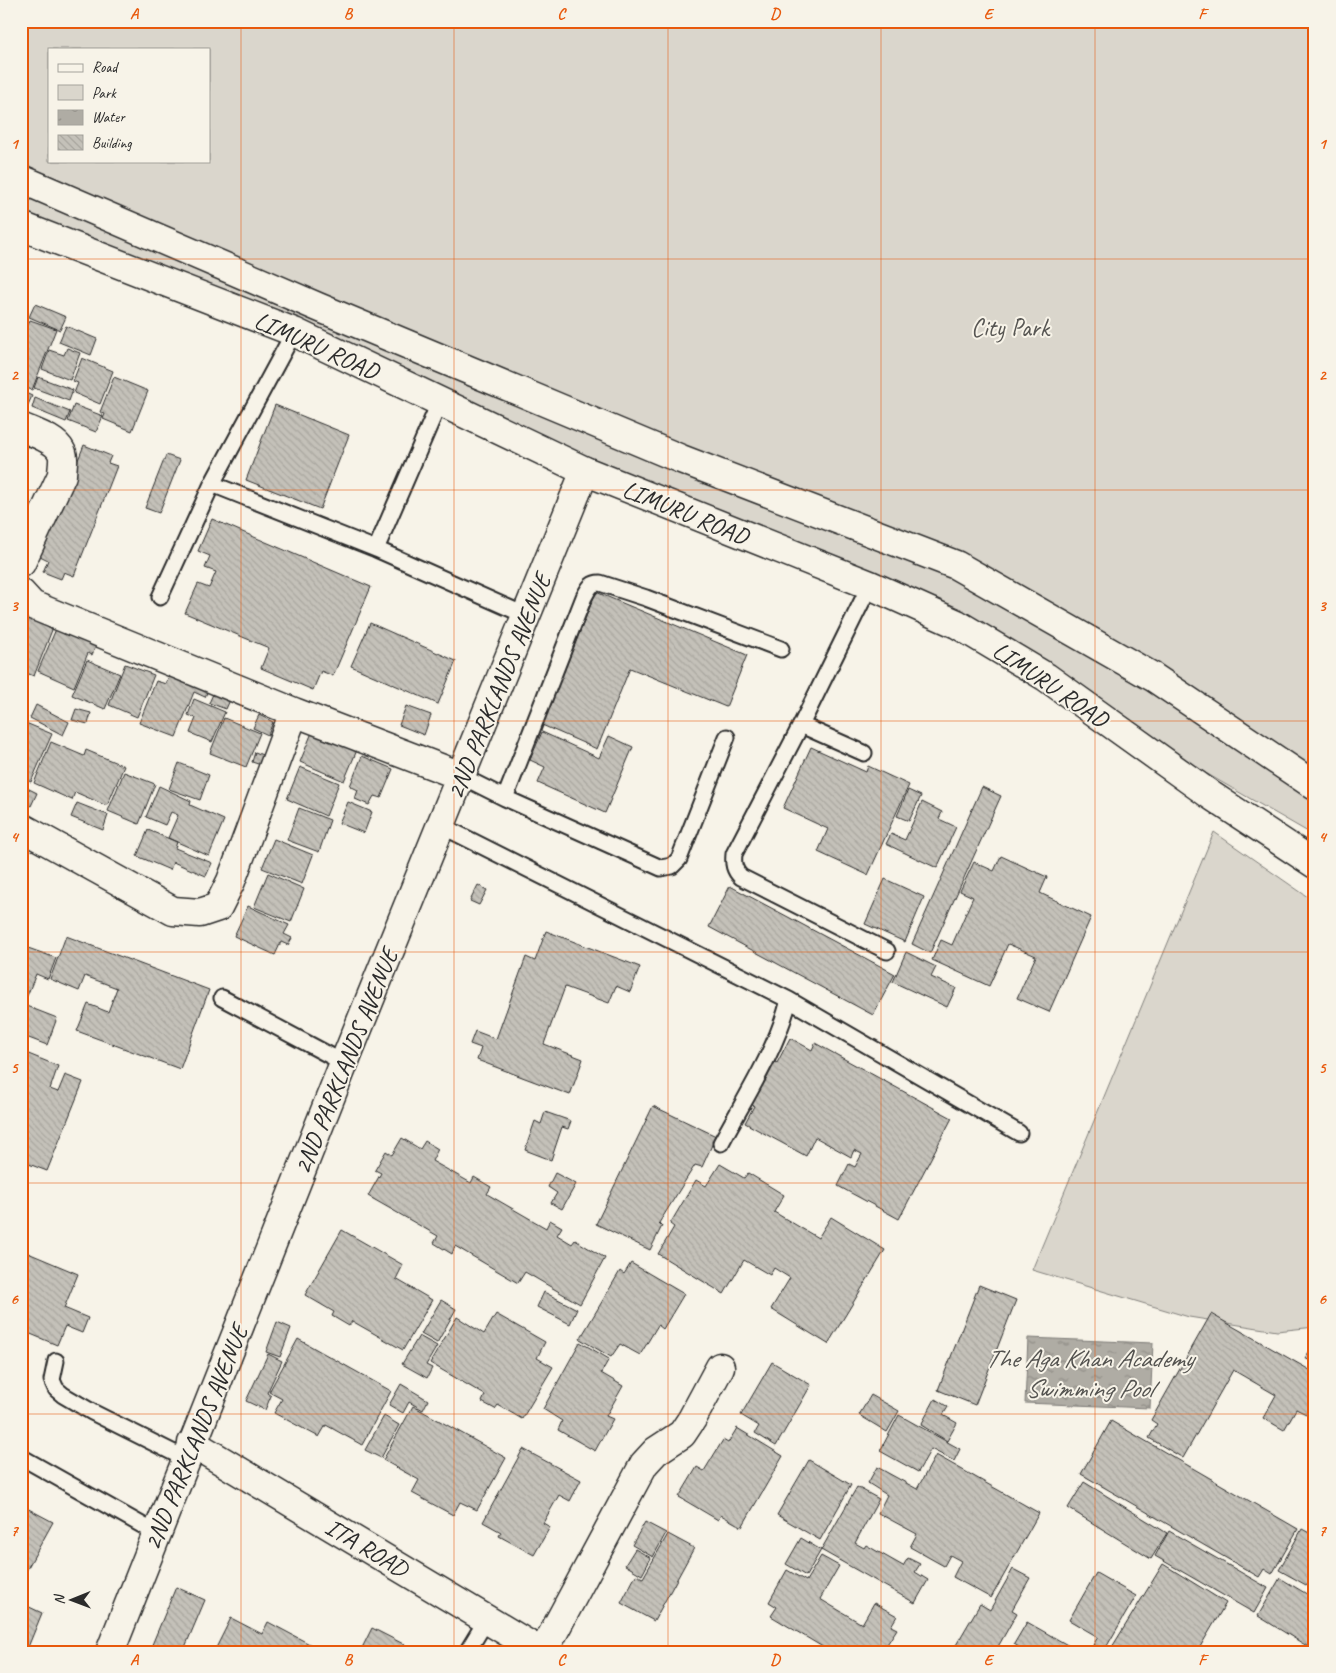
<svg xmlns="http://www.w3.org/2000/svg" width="1336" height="1673" font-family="Caveat,sans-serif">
<defs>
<pattern id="water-ripples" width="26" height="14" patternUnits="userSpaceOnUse" patternTransform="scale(1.25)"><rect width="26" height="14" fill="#afaca4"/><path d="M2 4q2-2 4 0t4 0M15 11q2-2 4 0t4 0" fill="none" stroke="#8f8c86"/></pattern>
<pattern id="building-back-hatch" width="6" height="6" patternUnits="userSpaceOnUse" patternTransform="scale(1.25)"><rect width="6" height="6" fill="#c4c1b9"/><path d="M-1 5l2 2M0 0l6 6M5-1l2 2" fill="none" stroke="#a9a69f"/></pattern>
</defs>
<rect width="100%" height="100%" fill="#f7f3e8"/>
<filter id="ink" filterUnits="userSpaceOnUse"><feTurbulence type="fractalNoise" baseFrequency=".02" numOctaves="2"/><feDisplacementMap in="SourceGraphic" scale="10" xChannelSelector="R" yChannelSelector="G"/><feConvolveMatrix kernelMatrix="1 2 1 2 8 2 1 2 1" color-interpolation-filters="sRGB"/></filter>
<g filter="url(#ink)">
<path fill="#dad6cc" stroke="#82807c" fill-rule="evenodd" d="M 21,21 L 1315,21 L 1315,836 L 1039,677 L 597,472 L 21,222 ZM 49,49 L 209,49 L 209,161 L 49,161 Z
M 1214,832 L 1315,902 L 1315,1327 L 1277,1331 L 1189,1317 L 1032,1270 Z"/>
<path fill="url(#water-ripples)" stroke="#7a7874" d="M 1028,1338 L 1153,1343 L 1150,1408 L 1025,1403 Z"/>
<path fill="url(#building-back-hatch)" stroke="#2b2b2b" d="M 35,304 L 66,317 L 60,330 L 29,317 Z
M 30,320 L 56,329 L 32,390 L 21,386 L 21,328 L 26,330 Z
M 66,326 L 97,339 L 91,355 L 59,342 Z
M 67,348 L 80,353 L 70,380 L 42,369 L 49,350 L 64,355 Z
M 82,358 L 113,371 L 100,404 L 74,393 L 78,383 L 73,381 Z
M 38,377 L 73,390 L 69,401 L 34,388 Z
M 114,377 L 148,391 L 132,431 L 103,419 L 105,414 L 100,412 Z
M 21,391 L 32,396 L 27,407 L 21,405 Z
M 35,398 L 70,412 L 66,422 L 32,408 Z
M 74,405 L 103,416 L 96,432 L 68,421 Z
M 275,405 L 349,435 L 320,509 L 246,480 Z
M 21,444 L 27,446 L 21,459 Z
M 84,445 L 111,456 L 108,463 L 117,466 L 74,576 L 64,572 L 61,579 L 43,572 L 48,560 L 40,556 Z
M 166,455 L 180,460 L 159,513 L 145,508 Z
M 212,519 L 371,587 L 333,676 L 321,671 L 313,690 L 261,668 L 269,648 L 185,613 L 198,584 L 209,588 L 216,572 L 205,568 L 210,556 L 198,551 Z
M 596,592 L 747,655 L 726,707 L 630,668 L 597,749 L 542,725 Z
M 27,612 L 50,621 L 47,627 L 52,630 L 34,676 L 21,671 L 21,625 Z
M 59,622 L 99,638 L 92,655 L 88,653 L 74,687 L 38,671 Z
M 370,623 L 456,661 L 438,704 L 351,666 Z
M 87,660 L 120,674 L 105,709 L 72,695 Z
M 125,664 L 154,675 L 137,717 L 109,705 Z
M 171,671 L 210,686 L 205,697 L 194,692 L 176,737 L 139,723 L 156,681 L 166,684 Z
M 213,694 L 230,700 L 226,709 L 209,703 Z
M 194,699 L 225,712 L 212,742 L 190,733 L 196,718 L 188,715 Z
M 36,705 L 69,722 L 63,735 L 30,718 Z
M 406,706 L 431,715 L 424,735 L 399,725 Z
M 76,709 L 91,713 L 88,724 L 72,720 Z
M 259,715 L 273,722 L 268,735 L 253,728 Z
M 224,718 L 260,733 L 246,767 L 210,753 Z
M 21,721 L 52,734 L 31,782 L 21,777 Z
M 313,730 L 357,750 L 344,781 L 300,762 Z
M 542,732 L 599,758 L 609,736 L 633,747 L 605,813 L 538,783 L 545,767 L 530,760 Z
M 51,742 L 84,756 L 86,750 L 124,766 L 107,806 L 75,792 L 72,800 L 34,783 Z
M 811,747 L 866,772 L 868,766 L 909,785 L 868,875 L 818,852 L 828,829 L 783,808 Z
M 255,752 L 265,756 L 261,765 L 252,762 Z
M 362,756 L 393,769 L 381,798 L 374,796 L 369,805 L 355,799 L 358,790 L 350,786 Z
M 179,763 L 209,775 L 200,800 L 169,789 Z
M 300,767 L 339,783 L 326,816 L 287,799 Z
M 124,772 L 155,784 L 139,824 L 108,811 Z
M 21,785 L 37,793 L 31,806 L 21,801 Z
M 159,786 L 191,801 L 190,805 L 224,820 L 209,856 L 168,838 L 178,815 L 171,812 L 165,825 L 146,817 Z
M 982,787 L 1001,796 L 930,953 L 912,944 Z
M 908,790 L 921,796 L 909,821 L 897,816 Z
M 348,802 L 372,812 L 364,833 L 339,823 Z
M 922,802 L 942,812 L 939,819 L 956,827 L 937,868 L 886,844 L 891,834 L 905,840 Z
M 77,803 L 108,815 L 103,830 L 71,817 Z
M 299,808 L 330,820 L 319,852 L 287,840 Z
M 148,830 L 177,842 L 175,848 L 212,863 L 206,876 L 173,862 L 170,870 L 137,856 Z
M 274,839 L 313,855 L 302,884 L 262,868 Z
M 1001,856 L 1047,877 L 1040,893 L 1091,917 L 1049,1012 L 1017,998 L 1036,956 L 1008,944 L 989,986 L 932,960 L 941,940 L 952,945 L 973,897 L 960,891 L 974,862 L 994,871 Z
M 268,873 L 304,889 L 291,922 L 254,907 Z
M 885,879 L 924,897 L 905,942 L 865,924 Z
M 478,885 L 487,890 L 479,905 L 470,901 Z
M 730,886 L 895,974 L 873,1015 L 709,927 Z
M 248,906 L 289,925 L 284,934 L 292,938 L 288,945 L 281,942 L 275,955 L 234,936 Z
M 546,931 L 640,967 L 630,992 L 616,986 L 609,1003 L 565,987 L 544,1044 L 583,1059 L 570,1095 L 477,1060 L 481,1048 L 470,1044 L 475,1031 L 496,1039 L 526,957 L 535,961 Z
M 66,936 L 209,990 L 180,1069 L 77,1031 L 88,1004 L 108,1012 L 117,988 L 85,976 L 79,991 L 50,979 Z
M 28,948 L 56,958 L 48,979 L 36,974 L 27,996 L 21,994 L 21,966 Z
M 906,952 L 936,967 L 931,977 L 956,988 L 947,1007 L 893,982 Z
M 21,1004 L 57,1018 L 47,1045 L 21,1035 Z
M 790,1038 L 812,1050 L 815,1043 L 952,1118 L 899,1219 L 838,1186 L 849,1164 L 855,1167 L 862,1154 L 854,1150 L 851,1157 L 815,1137 L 806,1156 L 745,1123 L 754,1106 L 747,1101 L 769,1058 L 777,1063 Z
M 26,1053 L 58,1066 L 50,1089 L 58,1092 L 65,1075 L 83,1082 L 47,1171 L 21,1161 L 21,1066 Z
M 653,1106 L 716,1136 L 702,1167 L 695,1165 L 659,1223 L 662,1226 L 650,1250 L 596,1224 Z
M 545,1112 L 571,1121 L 568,1129 L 562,1127 L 551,1160 L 525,1150 L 535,1121 L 541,1124 Z
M 402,1138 L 420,1149 L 425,1141 L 438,1149 L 432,1161 L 471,1183 L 474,1177 L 491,1187 L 487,1194 L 546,1228 L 550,1220 L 562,1227 L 557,1235 L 572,1244 L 575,1240 L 605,1258 L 580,1304 L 525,1272 L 518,1283 L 455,1246 L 452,1254 L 434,1243 L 438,1236 L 368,1196 L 381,1173 L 375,1170 L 386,1151 L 392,1155 Z
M 720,1164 L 744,1178 L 748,1173 L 784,1195 L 774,1212 L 818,1238 L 831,1217 L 885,1250 L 828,1344 L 771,1309 L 790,1278 L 774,1268 L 770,1275 L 744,1260 L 724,1294 L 658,1254 L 674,1227 L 670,1224 L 696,1180 L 706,1186 Z
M 555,1173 L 576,1184 L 562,1209 L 551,1203 L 557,1193 L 548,1187 Z
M 342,1230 L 403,1265 L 396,1279 L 432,1300 L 403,1350 L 352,1321 L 349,1326 L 332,1316 L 334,1312 L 305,1295 Z
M 21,1250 L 78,1274 L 64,1308 L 88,1318 L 82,1333 L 65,1326 L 57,1345 L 21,1330 Z
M 631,1263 L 684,1294 L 663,1329 L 658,1325 L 640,1355 L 620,1344 L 611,1357 L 580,1339 L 620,1271 L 624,1274 Z
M 979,1285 L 1016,1300 L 975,1405 L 938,1390 Z
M 544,1292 L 577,1309 L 570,1324 L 537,1307 Z
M 441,1300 L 456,1309 L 437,1343 L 421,1334 Z
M 496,1314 L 545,1342 L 537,1358 L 553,1367 L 522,1419 L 498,1405 L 495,1409 L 482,1402 L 485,1395 L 430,1363 L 457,1317 L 484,1334 Z
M 1211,1314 L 1315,1373 L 1315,1402 L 1308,1415 L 1296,1409 L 1284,1430 L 1263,1418 L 1276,1395 L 1233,1370 L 1183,1458 L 1149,1438 L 1157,1424 L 1151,1420 Z
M 277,1322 L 291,1328 L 280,1357 L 266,1352 Z
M 419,1336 L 437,1346 L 426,1365 L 432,1368 L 427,1378 L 402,1364 Z
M 298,1339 L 391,1391 L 362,1445 L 326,1425 L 319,1437 L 274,1413 L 282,1399 L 269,1392 Z
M 580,1342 L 609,1359 L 601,1373 L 623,1386 L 606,1416 L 613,1419 L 595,1451 L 558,1430 L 562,1421 L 543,1409 Z
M 1315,1343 L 1315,1364 L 1305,1358 Z
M 268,1354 L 282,1361 L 267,1393 L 271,1396 L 265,1410 L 246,1401 Z
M 772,1362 L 811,1385 L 776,1446 L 755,1433 L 759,1426 L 741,1415 Z
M 401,1384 L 428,1400 L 423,1410 L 409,1402 L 403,1413 L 389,1405 Z
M 871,1395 L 899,1411 L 887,1432 L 859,1415 Z
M 935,1399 L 948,1407 L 943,1415 L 957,1423 L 947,1441 L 921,1425 Z
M 413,1406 L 506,1458 L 477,1510 L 460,1502 L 453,1515 L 412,1493 L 419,1480 L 383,1460 Z
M 899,1415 L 960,1449 L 954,1461 L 931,1449 L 918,1472 L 880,1451 Z
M 384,1416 L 399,1425 L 381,1458 L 365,1450 Z
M 1111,1421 L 1298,1529 L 1272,1574 L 1264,1569 L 1259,1577 L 1081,1474 Z
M 737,1428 L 783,1456 L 742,1527 L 721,1515 L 718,1520 L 679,1497 L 697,1467 L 704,1471 L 723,1440 L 728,1443 Z
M 523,1449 L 581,1480 L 570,1501 L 559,1495 L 543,1523 L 550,1527 L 534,1555 L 499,1536 L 501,1532 L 483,1522 Z
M 936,1455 L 1039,1513 L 991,1598 L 953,1577 L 961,1561 L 950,1555 L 944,1566 L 910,1547 L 917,1534 L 878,1513 L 887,1495 L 868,1483 L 877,1467 L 917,1489 Z
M 809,1460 L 851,1485 L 820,1540 L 777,1515 Z
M 1084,1482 L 1167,1533 L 1151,1559 L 1068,1508 Z
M 857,1487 L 879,1499 L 855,1543 L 864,1548 L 866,1545 L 903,1566 L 908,1558 L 920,1564 L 915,1572 L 928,1580 L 915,1603 L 821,1550 Z
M 21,1505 L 53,1522 L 21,1580 Z
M 645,1522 L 666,1533 L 653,1557 L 632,1545 Z
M 1302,1529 L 1315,1536 L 1315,1590 L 1279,1570 Z
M 1169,1531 L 1268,1588 L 1254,1613 L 1155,1556 Z
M 668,1534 L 694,1548 L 654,1621 L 621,1603 L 636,1575 L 643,1578 Z
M 801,1538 L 821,1550 L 806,1576 L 786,1564 Z
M 635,1549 L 651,1558 L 642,1575 L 625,1565 Z
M 821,1556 L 839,1566 L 820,1599 L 862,1624 L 874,1603 L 897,1616 L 891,1626 L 897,1629 L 884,1649 L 888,1652 L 831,1652 L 771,1616 L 777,1607 L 769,1602 L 787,1570 L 806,1581 Z
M 1163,1564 L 1226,1603 L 1197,1652 L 1109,1652 Z
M 1013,1569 L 1030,1578 L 1012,1610 L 1017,1613 L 995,1652 L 952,1652 L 980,1604 L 990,1610 Z
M 1096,1573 L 1136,1596 L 1104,1651 L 1093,1645 L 1098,1637 L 1069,1620 Z
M 1280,1578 L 1315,1599 L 1315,1651 L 1258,1616 Z
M 176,1587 L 205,1600 L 183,1652 L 149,1652 Z
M 25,1605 L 42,1613 L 26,1652 L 22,1652 L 21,1611 Z
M 231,1618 L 262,1634 L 268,1622 L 319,1649 L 318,1652 L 217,1652 L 215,1650 Z
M 1027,1622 L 1078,1651 L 1077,1652 L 1027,1652 L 1014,1644 Z
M 372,1628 L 419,1652 L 360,1652 Z"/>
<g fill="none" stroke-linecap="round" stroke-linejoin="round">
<g stroke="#2b2b2b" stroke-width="19">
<path id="lane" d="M 294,332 L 212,484 L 376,549 L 527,616
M 376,549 L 440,401
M 870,585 L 801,725 L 734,854 C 733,864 734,870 741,877 L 887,951
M 160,597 L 212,484
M 801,725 L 864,753
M 461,776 L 505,798 L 661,868 L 672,866 L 679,859 L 727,737
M 505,798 L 584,597 C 589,589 590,583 600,583 L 646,598 L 781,649
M 440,825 L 789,1000 C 776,1051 746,1096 721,1143
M 222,998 L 344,1063
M 789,1000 L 1019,1133
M 56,1361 L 52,1380 L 56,1389 L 63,1395 L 92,1412 L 186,1459
M 21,1457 L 156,1533
M 467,1652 L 487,1619"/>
</g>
<g stroke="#2b2b2b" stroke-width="31">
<path id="street" d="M 21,427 C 34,433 55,439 61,451 C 65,457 62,468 62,475 L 21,563
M 21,593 L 32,605 L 294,712
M 21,827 L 173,911 L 200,913 L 218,907 L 231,881 L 294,712 L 461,776
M 192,1443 L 541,1652
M 110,1652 L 344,1063 L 585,471
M 543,1652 L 644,1464 L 656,1451 L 682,1434 L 692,1419 L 720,1367"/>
</g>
<g stroke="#2b2b2b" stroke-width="31">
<path id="secondary" d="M 21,179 L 318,307 L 681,459 L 956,565 L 1153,677 L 1315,786
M 21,226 L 294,332 L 585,471 L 870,585 L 957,624 L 1046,677 L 1212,796 L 1315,864"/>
</g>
<use href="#lane" stroke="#f7f3e8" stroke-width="15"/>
<use href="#street" stroke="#f7f3e8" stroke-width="28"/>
<use href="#secondary" stroke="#f7f3e8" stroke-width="28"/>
</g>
</g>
<path fill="none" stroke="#e8590c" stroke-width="1" stroke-opacity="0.55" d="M 241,21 L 241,1652M 454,21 L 454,1652M 668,21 L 668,1652M 881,21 L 881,1652M 1095,21 L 1095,1652M 21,259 L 1315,259M 21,490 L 1315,490M 21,721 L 1315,721M 21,952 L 1315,952M 21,1183 L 1315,1183M 21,1414 L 1315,1414"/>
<g text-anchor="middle" stroke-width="4" stroke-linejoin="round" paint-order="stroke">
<g font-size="25" fill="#575653" stroke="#f7f3e8">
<text x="1010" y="336">City Park</text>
</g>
<g font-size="25" fill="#2b2b2b" stroke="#f7f3e8">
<text transform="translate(317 345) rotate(24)" y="9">LIMURU ROAD</text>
<text transform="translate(686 512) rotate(22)" y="9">LIMURU ROAD</text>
<text transform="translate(1051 684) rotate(34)" y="9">LIMURU ROAD</text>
<text transform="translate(498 686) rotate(-68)" y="9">2ND PARKLANDS AVENUE</text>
<text transform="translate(345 1061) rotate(-68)" y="9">2ND PARKLANDS AVENUE</text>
<text transform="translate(195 1437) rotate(-68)" y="9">2ND PARKLANDS AVENUE</text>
<text transform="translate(367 1547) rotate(31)" y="9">ITA ROAD</text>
</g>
<g font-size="26" font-style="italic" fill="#53524f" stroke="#f7f3e8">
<text x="1089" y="1367">The Aga Khan Academy<tspan x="1089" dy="30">Swimming Pool</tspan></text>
</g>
</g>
<rect width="1336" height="1673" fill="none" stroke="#f7f3e8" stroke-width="55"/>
<rect x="48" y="48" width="162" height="115" fill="#f7f3e8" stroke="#a5a39c"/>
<rect x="58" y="64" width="25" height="8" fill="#f7f3e8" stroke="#a5a39c"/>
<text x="92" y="72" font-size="15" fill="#2b2b2b">Road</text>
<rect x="58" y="85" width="25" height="15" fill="#dad6cc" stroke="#a5a39c"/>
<text x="92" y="98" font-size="15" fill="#2b2b2b">Park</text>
<rect x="58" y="110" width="25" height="15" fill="url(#water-ripples)" stroke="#a5a39c"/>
<text x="92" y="122" font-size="15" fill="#2b2b2b">Water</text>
<rect x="58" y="135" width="25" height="15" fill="url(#building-back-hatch)" stroke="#a5a39c"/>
<text x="92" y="148" font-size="15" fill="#2b2b2b">Building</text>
<g transform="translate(72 1600) rotate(269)" stroke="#f7f3e8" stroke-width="4" paint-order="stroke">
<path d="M0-4L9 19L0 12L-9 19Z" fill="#2b2b2b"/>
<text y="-8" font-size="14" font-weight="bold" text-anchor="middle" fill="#2b2b2b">N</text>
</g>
<rect x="28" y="28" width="1280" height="1618" fill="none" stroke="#e8590c" stroke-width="2"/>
<g font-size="16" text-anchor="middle" font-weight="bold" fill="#e8590c">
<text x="134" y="19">A</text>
<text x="348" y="19">B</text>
<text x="561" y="19">C</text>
<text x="775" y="19">D</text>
<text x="988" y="19">E</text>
<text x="1202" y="19">F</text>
<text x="14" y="149">1</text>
<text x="1322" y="149">1</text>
<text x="14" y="380">2</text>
<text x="1322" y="380">2</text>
<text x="14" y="611">3</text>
<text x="1322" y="611">3</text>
<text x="14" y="842">4</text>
<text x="1322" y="842">4</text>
<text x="14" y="1073">5</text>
<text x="1322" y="1073">5</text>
<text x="14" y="1304">6</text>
<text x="1322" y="1304">6</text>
<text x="14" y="1536">7</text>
<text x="1322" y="1536">7</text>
<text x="134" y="1665">A</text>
<text x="348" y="1665">B</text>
<text x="561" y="1665">C</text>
<text x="775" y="1665">D</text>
<text x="988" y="1665">E</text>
<text x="1202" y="1665">F</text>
</g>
</svg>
